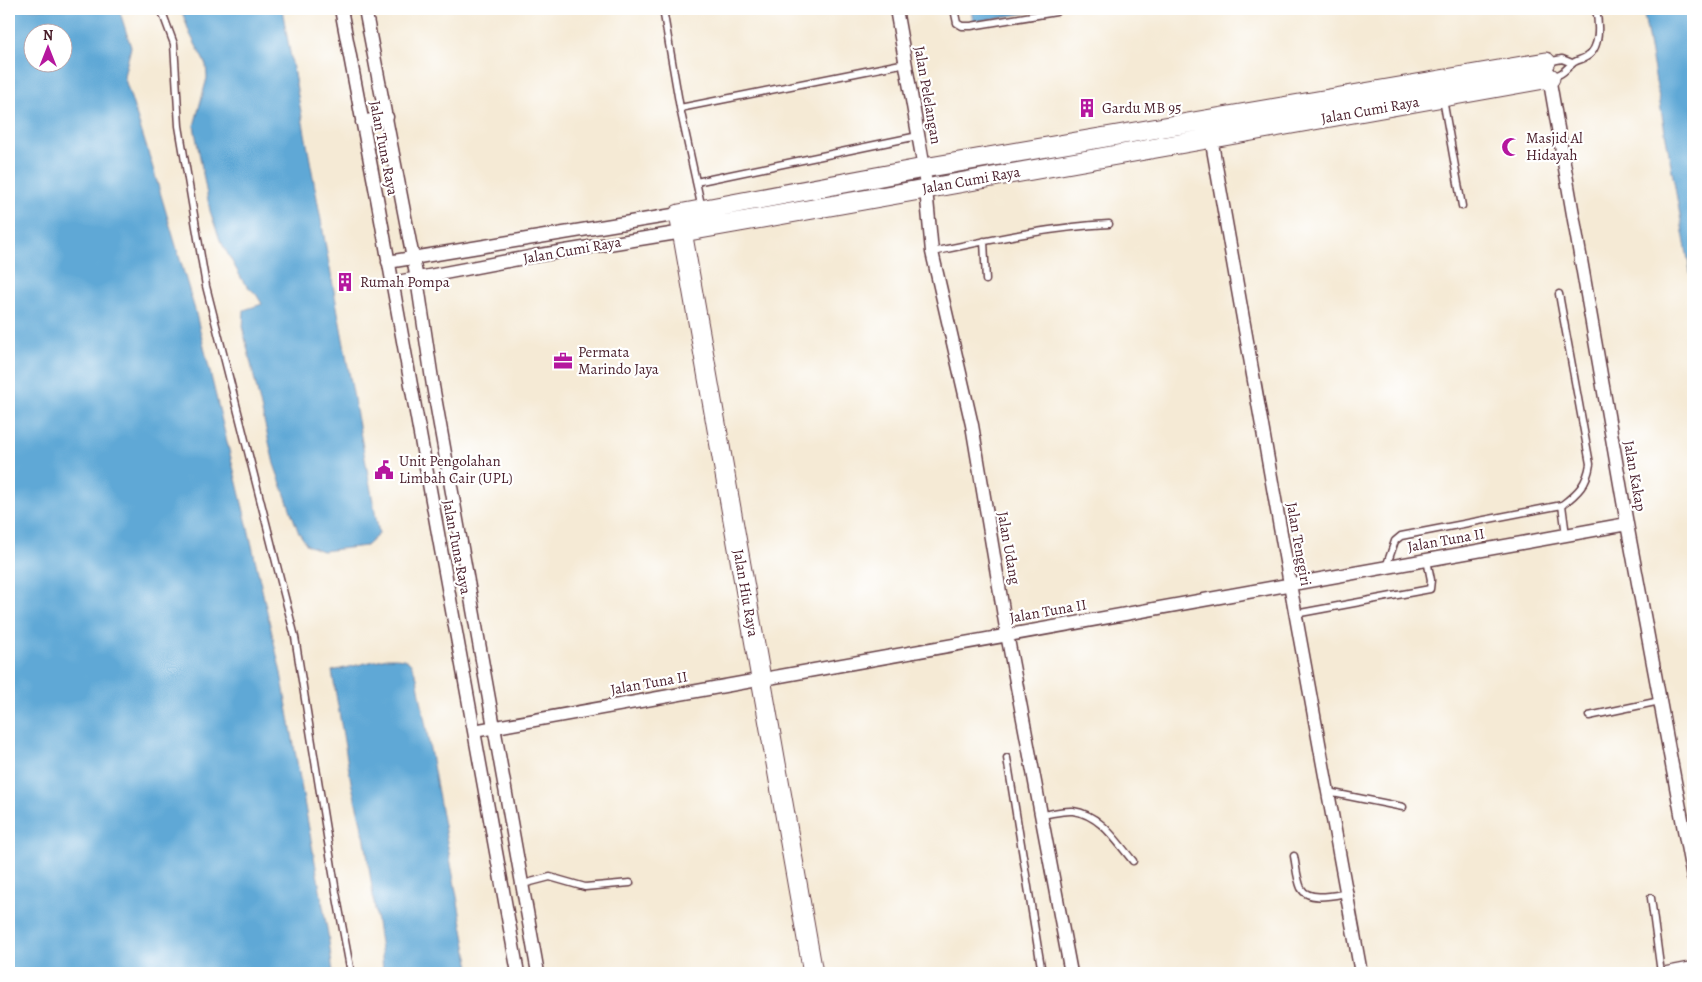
<svg xmlns="http://www.w3.org/2000/svg" width="1702" height="982" font-family="Alegreya,serif">
<rect width="100%" height="100%" fill="#fff"/>
<filter id="ink" filterUnits="userSpaceOnUse"><feTurbulence type="fractalNoise" baseFrequency=".02" numOctaves="2"/><feDisplacementMap in="SourceGraphic" scale="10" xChannelSelector="R" yChannelSelector="G"/><feConvolveMatrix kernelMatrix="1 2 1 2 8 2 1 2 1" color-interpolation-filters="sRGB"/></filter>
<filter id="wash" filterUnits="userSpaceOnUse"><feTurbulence type="fractalNoise" baseFrequency=".0096" numOctaves="4" result="noise"/><feDisplacementMap in="SourceGraphic" scale="20" xChannelSelector="R" yChannelSelector="G"/><feGaussianBlur stdDeviation="1.12" result="paint"/><feColorMatrix in="noise" values="0 0 0 0 0 0 0 0 0 0 0 0 0 0 0 0 0 1.4 0 .05"/><feComposite in="paint" operator="in"/></filter>
<g filter="url(#wash)">
<rect width="100%" height="100%" fill="#f5ead5"/>
<path fill="#5ea8d6" stroke="#546480" fill-rule="evenodd" d="M 9,9 L 119,9 L 131,47 L 124,76 L 150,158 L 195,310 L 248,528 L 281,673 L 328,934 L 333,973 L 9,973 ZM 62,32 L 62,62 L 32,62 L 32,32 Z
M 181,9 L 282,9 L 379,534 L 366,546 L 322,551 L 307,545 L 298,531 L 274,464 L 243,329 L 244,310 L 262,304 L 256,294 L 244,283 L 220,240 L 210,211 L 194,126 L 207,78 L 206,65 L 190,34 Z
M 971,9 L 1050,9 L 973,22 Z
M 1643,9 L 1693,9 L 1693,288 Z
M 387,658 C 407,658 410,658 417,678 L 471,973 L 383,973 L 382,957 L 365,840 L 351,782 L 332,671 Z"/>
</g>
<g filter="url(#ink)">
<g fill="none" stroke-linecap="round" stroke-linejoin="round">
<g stroke="#643d44" stroke-width="9">
<path id="lane" d="M 161,9 L 174,44 L 179,126 L 206,286 L 295,637 L 336,892 L 351,973
M 663,9 L 680,108 L 702,209
M 954,9 L 957,23 L 962,26 L 971,26 L 1056,12
M 1547,62 L 1562,59 L 1572,63
M 1552,77 C 1566,72 1562,72 1572,64 C 1575,60 1582,60 1586,57 C 1601,49 1599,24 1596,9
M 1443,99 L 1462,206
M 680,108 L 906,63
M 696,182 L 918,136
M 984,241 L 986,280
M 932,252 C 990,240 1050,227 1109,224
M 1559,294 L 1590,464 C 1587,484 1578,493 1562,505
M 1386,567 L 1395,541 L 1401,536 L 1562,505 L 1566,535
M 1295,614 L 1430,589 L 1431,580 L 1427,560
M 1589,716 L 1660,701
M 1007,758 L 1042,973
M 1328,792 L 1403,807
M 1041,815 C 1051,814 1063,810 1073,811 C 1101,815 1116,841 1133,861
M 1294,856 C 1296,866 1297,879 1301,888 C 1308,902 1335,895 1347,893
M 523,884 L 550,877 L 585,887 L 630,883
M 1651,898 L 1661,973"/>
</g>
<g stroke="#643d44" stroke-width="15">
<path id="street" d="M 341,9 L 377,198 L 518,973
M 365,9 L 417,279 L 433,386 L 538,973
M 896,9 L 924,168 L 932,252 L 972,425 L 1007,634 L 1071,973
M 1548,71 L 1627,524 L 1693,878
M 362,122 L 387,117
M 1210,132 L 1290,584 L 1361,973
M 388,262 L 679,214
M 392,283 L 534,256 L 683,232
M 474,731 L 1627,524
M 1667,973 L 1693,968"/>
</g>
<g stroke="#643d44" stroke-width="21">
<path id="secondary" d="M 683,232 L 1550,78
M 813,973 L 679,214 L 924,168 L 1546,62"/>
</g>
<use href="#lane" stroke="#fff" stroke-width="6"/>
<use href="#street" stroke="#fff" stroke-width="12"/>
<use href="#secondary" stroke="#fff" stroke-width="19"/>
</g>
</g>
<defs>
<g id="building-bare" transform="scale(1.5)"><path d="M-4-6H4V6H1V3H-1V6H-4ZM-2.5-4.3h1.7v1.8h-1.7ZM.8-4.3h1.7v1.8H.8ZM-2.5-1h1.7V.8h-1.7ZM.8-1h1.7V.8H.8Z" fill="#b5179e" stroke="#fff" stroke-width="2.5" paint-order="stroke"/></g>
<g id="mosque-bare" transform="scale(1.5)"><path d="M3.5-4.9A6 6 0 1 0 3.5 4.9A5 5 0 1 1 3.5-4.9Z" fill="#b5179e" stroke="#fff" stroke-width="2.5" paint-order="stroke"/></g>
<g id="office-bare" transform="scale(1.5)"><path d="M-6-3h4V-5.5h4V-3h4V5H-6ZM-1-4.5V-3h2v-1.5ZM-6 0V1H6V0Z" fill="#b5179e" stroke="#fff" stroke-width="2.5" paint-order="stroke"/></g>
<g id="civic-bare" transform="scale(1.5)"><path d="M-.6-6.5H3V-4.5H.6V-3L4-1V1h2V6H-6V1h2V-1L-.6-3ZM-1.2 2.5V6h2.4V2.5Z" fill="#b5179e" stroke="#fff" stroke-width="2.5" paint-order="stroke"/></g>
</defs>
<g fill-rule="evenodd">
<use href="#building-bare" x="1087" y="108"/>
<use href="#mosque-bare" x="1511" y="147"/>
<use href="#building-bare" x="345" y="282"/>
<use href="#office-bare" x="563" y="361"/>
<use href="#civic-bare" x="384" y="470"/>
</g>
<g text-anchor="middle" stroke-width="4.5" stroke-linejoin="round" paint-order="stroke">
<g font-size="15" fill="#4a1f2b" stroke="#fff">
<text transform="translate(928 95) rotate(80)" y="5">Jalan Pelelangan</text>
<text transform="translate(1370 110) rotate(-10)" y="5">Jalan Cumi Raya</text>
<text transform="translate(384 148) rotate(79)" y="5">Jalan Tuna Raya</text>
<text transform="translate(971 180) rotate(-10)" y="5">Jalan Cumi Raya</text>
<text transform="translate(572 250) rotate(-10)" y="5">Jalan Cumi Raya</text>
<text transform="translate(1635 476) rotate(80)" y="5">Jalan Kakap</text>
<text transform="translate(1446 540) rotate(-10)" y="5">Jalan Tuna II</text>
<text transform="translate(1299 544) rotate(80)" y="5">Jalan Tenggiri</text>
<text transform="translate(457 547) rotate(79)" y="5">Jalan Tuna Raya</text>
<text transform="translate(1009 548) rotate(80)" y="5">Jalan Udang</text>
<text transform="translate(746 593) rotate(80)" y="5">Jalan Hiu Raya</text>
<text transform="translate(1048 611) rotate(-10)" y="5">Jalan Tuna II</text>
<text transform="translate(649 683) rotate(-10)" y="5">Jalan Tuna II</text>
</g>
<g font-size="15" fill="#4a1f2b" stroke="#fff" text-anchor="start">
<text x="1102" y="113">Gardu MB 95</text>
<text x="1526" y="143">Masjid Al<tspan x="1526" dy="17">Hidayah</tspan></text>
<text x="360" y="287">Rumah Pompa</text>
<text x="578" y="357">Permata<tspan x="578" dy="17">Marindo Jaya</tspan></text>
<text x="399" y="466">Unit Pengolahan<tspan x="399" dy="17">Limbah Cair (UPL)</tspan></text>
</g>
</g>
<rect width="1702" height="982" fill="none" stroke="#fff" stroke-width="30"/>
<g transform="translate(48 48)"><circle r="24" fill="#ffffff" stroke="#b7a5aa"/>
<path d="M0-4L9 19L0 12L-9 19Z" fill="#b5179e"/>
<text y="-8" font-size="14" font-weight="bold" text-anchor="middle" fill="#4a1f2b">N</text>
</g>
</svg>
